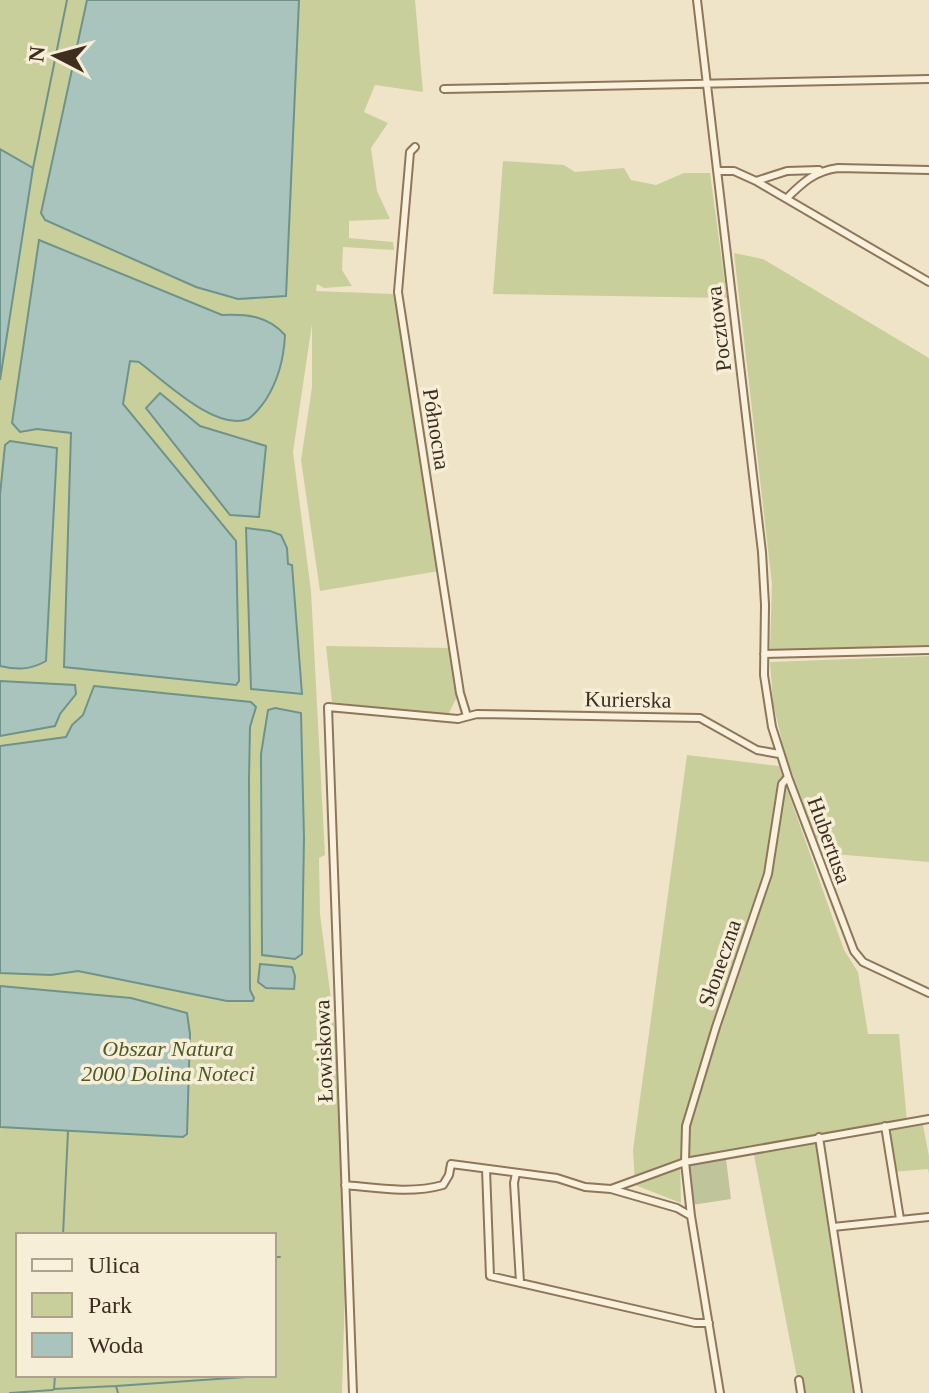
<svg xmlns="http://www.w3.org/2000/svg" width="929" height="1393" font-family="'Times New Roman',serif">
<rect width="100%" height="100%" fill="#f0e4c8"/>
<path fill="#c9cf9b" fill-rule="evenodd" d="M 0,0 L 415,0 L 423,92 L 375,85 L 364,112 L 388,123 L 371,148 L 377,191 L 390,219 L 349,221 L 349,238 L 393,242 L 394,250 L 343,247 L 342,270 L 352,286 L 324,288 L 317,284 L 316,291 L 394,294 L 439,571 L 320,591 L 301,460 L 312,387 L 312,324 L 293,452 L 311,591 L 325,855 L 319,858 L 320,914 L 337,1046 L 347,1219 L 342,1393 L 0,1393 ZM 18,1235 L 274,1235 L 274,1375 L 18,1375 Z
M 503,161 L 564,165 L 575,172 L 624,168 L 631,180 L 656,185 L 684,173 L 710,173 L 727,298 L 493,294 Z
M 734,253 L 763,259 L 929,358 L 929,645 L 770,650 L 772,584 Z
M 326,646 L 453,648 L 458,695 L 448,715 L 332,702 Z
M 929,656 L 929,862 L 822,853 L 785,754 L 773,703 L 770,662 Z
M 687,755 L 779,766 L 844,950 L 858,972 L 868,1034 L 899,1034 L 907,1122 L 922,1120 L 929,1156 L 929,1174 L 928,1169 L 892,1172 L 885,1126 L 818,1135 L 827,1186 L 828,1228 L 853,1393 L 800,1393 L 752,1145 L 680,1161 L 681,1203 L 635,1185 L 633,1150 Z"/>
<path fill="#bfc49a" d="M 723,1158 L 726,1159 L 731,1199 L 692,1205 L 688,1166 Z"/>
<path fill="#a9c4bc" stroke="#6f938a" stroke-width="2" d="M 87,0 L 299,0 L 286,296 L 238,299 L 196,287 L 45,220 L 41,213 Z
M 0,149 L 33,168 L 0,380 Z
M 39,240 L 222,315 C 248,314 268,316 285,335 C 284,358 278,381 265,401 C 261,406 254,416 248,419 C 216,432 163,380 139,362 L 130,361 L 123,404 L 236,541 L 239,681 L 236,685 L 64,667 L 71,433 L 37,429 L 20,432 L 12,423 Z
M 160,393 L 200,426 L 266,446 L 259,517 L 230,515 L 146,408 Z
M 10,441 L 57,448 L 46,661 C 30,670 17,670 0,666 L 0,495 L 5,445 Z
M 246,528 L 270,531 L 281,535 L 287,548 L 288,564 L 292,565 L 302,694 L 251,689 Z
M 0,681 L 75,685 L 76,694 L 60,714 L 55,726 L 0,736 Z
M 94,686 L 251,702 L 256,707 L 250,727 L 249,779 L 250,990 L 254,998 L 253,1001 L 227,1001 L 78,971 L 51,975 L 0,973 L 0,746 L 66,737 L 72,725 L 83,715 Z
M 275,708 L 301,713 L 304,838 L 302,954 L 295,959 L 262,955 L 261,754 L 268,710 Z
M 260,964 L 292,967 L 295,976 L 294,989 L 266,988 L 258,982 Z
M 0,986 L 131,998 L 187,1013 L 190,1034 L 187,1134 L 183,1137 L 0,1127 Z"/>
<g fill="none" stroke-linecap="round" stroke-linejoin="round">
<path stroke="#6f938a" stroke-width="2" d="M 33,168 L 67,0
M 63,1235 L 68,1131
M 274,1257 L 280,1257
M 55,1375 L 54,1389 L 116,1386 L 118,1393
M 116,1386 L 246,1377
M 10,1393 L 53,1390"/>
<g stroke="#8d765c" stroke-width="10">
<path id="street" d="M 697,0 L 762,552 L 765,605 L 764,675 L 772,727 L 788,777 L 854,951 L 863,962 L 929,993
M 444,89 L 929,79
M 415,147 L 410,152 L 398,292 L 460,693 L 467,716
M 718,171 L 734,171 L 756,181 L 929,282
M 756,181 L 787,171 L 819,170
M 787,198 C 803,182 815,171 838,168 L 929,170
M 764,654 L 929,650
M 885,1126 L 900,1219
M 819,1137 L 858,1393
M 486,1169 L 490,1276 L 695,1323 L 709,1323
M 516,1173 L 514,1183 L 520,1282
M 345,1185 C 377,1188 411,1194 443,1185 L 449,1175 L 451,1164 L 557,1178 L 585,1187 L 611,1189 L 685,1162 L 929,1119
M 611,1189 L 677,1208 L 691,1216
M 833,1227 L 929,1217
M 799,1380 L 801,1393
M 353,1393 L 328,707 L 458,719 L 477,714 L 700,718 L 757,750 L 779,754
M 720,1393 L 691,1216 L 685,1162 L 686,1126 L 716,1027 L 768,874 L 782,784 L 788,777"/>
</g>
<use href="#street" stroke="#faf1dc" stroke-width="6"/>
</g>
<g text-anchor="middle" stroke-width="7" stroke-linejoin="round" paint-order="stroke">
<g font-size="22" fill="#3d2e20" stroke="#f7eed8">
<text transform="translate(718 329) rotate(-97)" y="8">Pocztowa</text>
<text transform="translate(437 429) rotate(81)" y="8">Północna</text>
<text transform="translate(628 699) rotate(1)" y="8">Kurierska</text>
<text transform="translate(830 840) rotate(70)" y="8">Hubertusa</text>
<text transform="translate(719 963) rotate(-71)" y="8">Słoneczna</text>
<text transform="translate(323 1051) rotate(-92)" y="8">Łowiskowa</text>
</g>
<g font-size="22" font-style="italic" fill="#4d5a26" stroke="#f7eed8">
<text x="168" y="1056">Obszar Natura<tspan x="168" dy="25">2000 Dolina Noteci</tspan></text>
</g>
</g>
<rect x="16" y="1233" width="260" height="144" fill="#f7eed8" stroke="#ada18e" stroke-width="2"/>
<rect x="32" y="1259" width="40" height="12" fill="#faf1dc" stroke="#ada18e" stroke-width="2"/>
<text x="88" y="1273" font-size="24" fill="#3d2e20">Ulica</text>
<rect x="32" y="1293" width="40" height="24" fill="#c9cf9b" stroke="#ada18e" stroke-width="2"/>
<text x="88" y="1313" font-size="24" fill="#3d2e20">Park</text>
<rect x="32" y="1333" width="40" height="24" fill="#a9c4bc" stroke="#ada18e" stroke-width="2"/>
<text x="88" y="1353" font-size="24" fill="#3d2e20">Woda</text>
<g transform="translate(56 56) rotate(276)" stroke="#f7eed8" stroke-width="6" paint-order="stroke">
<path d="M0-6L14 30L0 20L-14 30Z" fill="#3d2e20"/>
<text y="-12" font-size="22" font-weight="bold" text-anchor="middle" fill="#3d2e20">N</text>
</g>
</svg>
